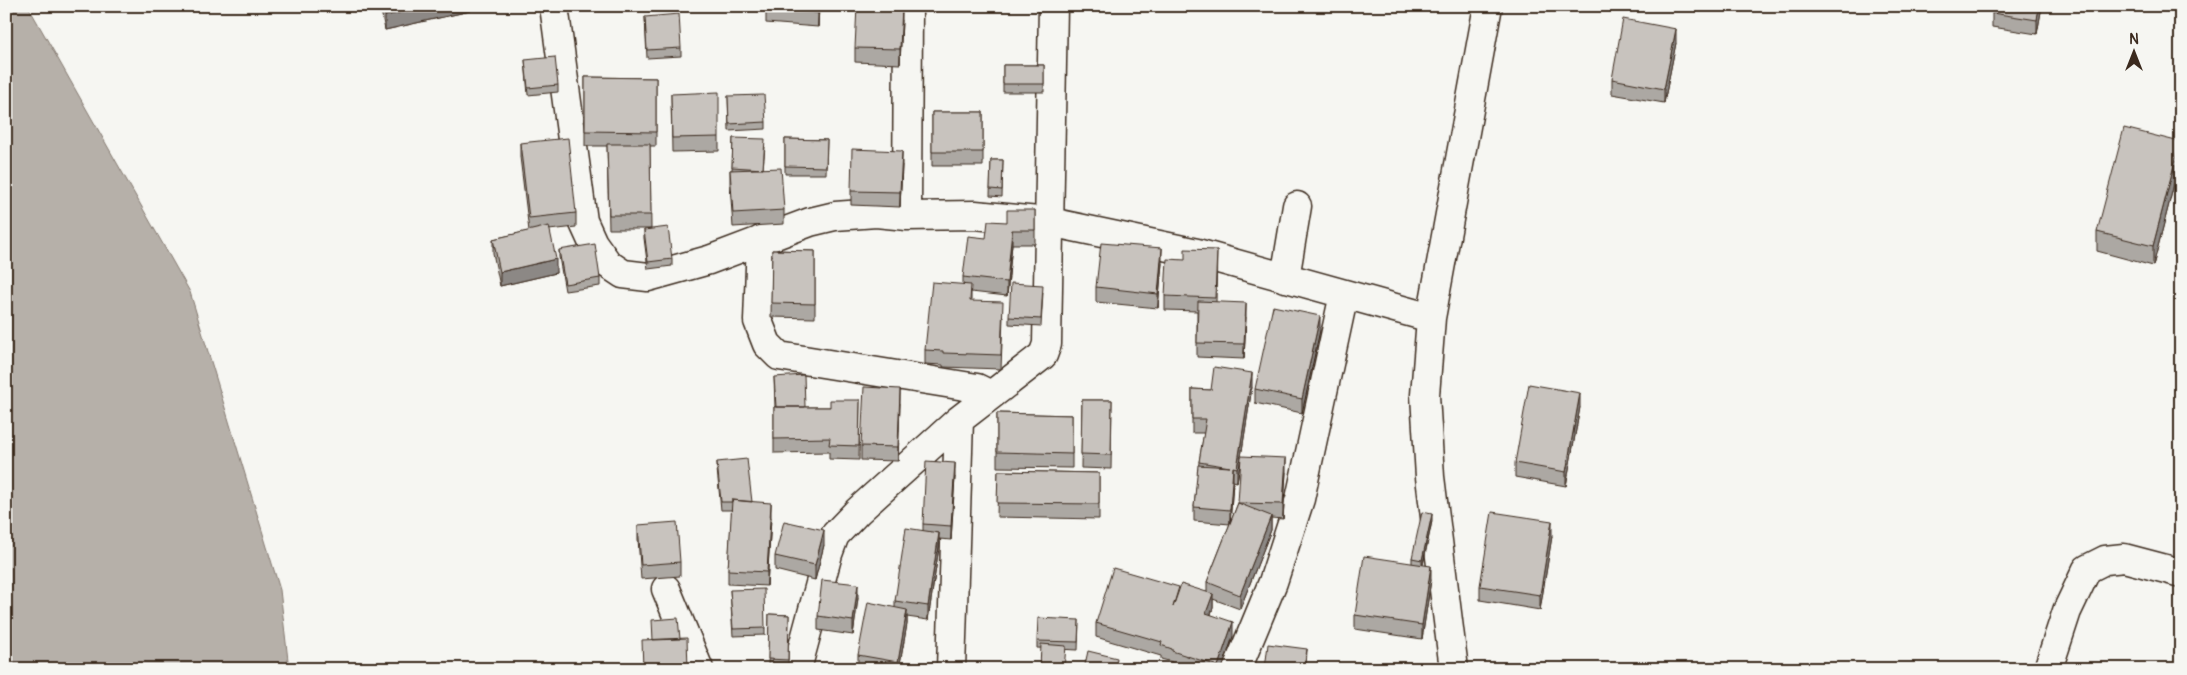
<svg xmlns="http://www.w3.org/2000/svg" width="2187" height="675" font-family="Pangolin,sans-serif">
<rect width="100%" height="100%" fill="#f6f6f2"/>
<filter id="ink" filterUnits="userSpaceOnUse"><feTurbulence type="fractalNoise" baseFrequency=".02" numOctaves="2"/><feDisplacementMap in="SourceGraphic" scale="10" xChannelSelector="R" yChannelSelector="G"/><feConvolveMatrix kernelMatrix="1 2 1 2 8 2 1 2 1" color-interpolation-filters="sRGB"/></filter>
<g filter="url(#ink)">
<path fill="#b6b0a9" stroke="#857a71" d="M 6,6 L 28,6 L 190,292 L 280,590 L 289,669 L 6,669 Z"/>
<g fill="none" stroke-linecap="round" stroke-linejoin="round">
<g stroke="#3b2a1e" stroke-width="31">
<path id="minor" d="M 554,6 L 583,221 L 593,243 L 608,264 L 623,274 L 648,277 L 709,260 L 810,222 L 835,216 L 876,213 L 907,216 L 975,215 L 1050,222 L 1197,253 L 1431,318
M 907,216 L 908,6
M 761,240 L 758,321 L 767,344 L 779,356 L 977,388 L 991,395
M 1285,278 L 1297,206
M 666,589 L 699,669
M 797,669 L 828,554 L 835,535 L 858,511 L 959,420 L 1043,355 L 1047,344 L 1053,6
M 951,669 L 959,420
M 1237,669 L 1273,582 L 1300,499 L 1344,294
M 1454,669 L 1430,477 L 1425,395 L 1431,318 L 1488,6
M 2048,669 L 2067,611 L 2087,569 L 2105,560 L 2124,558 L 2181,573"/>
</g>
<use href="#minor" stroke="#f6f6f2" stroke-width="28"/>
</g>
<path fill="#aca8a3" stroke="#3b2a1e" d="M 380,6 L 470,6 L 470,11 L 385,30 Z
M 766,6 L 819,6 L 818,27 L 766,23 Z
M 2042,6 L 2037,34 L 1992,27 L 1992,13 Z
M 645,17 L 681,48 L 681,56 L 647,58 Z
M 902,20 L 900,64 L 855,62 L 855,48 Z
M 1676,43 L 1664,103 L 1612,94 L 1612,79 Z
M 525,60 L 558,85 L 558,92 L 528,95 Z
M 1003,65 L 1044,65 L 1044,92 L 1003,92 Z
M 585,77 L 656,78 L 656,146 L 650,146 L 651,229 L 609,229 L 607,146 L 585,146 Z
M 671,94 L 719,137 L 719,151 L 672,152 Z
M 728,96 L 766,122 L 766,129 L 729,131 Z
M 932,112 L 983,112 L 983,166 L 932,166 Z
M 733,138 L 765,147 L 763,169 L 784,210 L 784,224 L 733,227 L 730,185 L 730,170 L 732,170 Z
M 785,139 L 827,140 L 826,174 L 785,174 Z
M 520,143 L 576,213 L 576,227 L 549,230 L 556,273 L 500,286 L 493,253 L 493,239 L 529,231 L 520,157 Z
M 991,160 L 1003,160 L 1002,197 L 990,196 Z
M 2180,161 L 2153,266 L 2097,251 L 2097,232 Z
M 902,165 L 900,207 L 851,205 L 851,191 Z
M 1035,210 L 1035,244 L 1012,244 L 1007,296 L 971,292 L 971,301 L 1003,316 L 1001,369 L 943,367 L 943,365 L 925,364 L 925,350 L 963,285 L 963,277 L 986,238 L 1007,222 Z
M 644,230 L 672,259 L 672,266 L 648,269 L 644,238 Z
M 559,250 L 600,278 L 600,286 L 565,291 L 559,257 Z
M 772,250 L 815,251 L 815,318 L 771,317 Z
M 1217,250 L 1216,302 L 1246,317 L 1244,359 L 1197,357 L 1197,311 L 1165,310 L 1165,296 L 1185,260 Z
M 1162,263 L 1158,308 L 1096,302 L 1096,287 Z
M 1043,292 L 1041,326 L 1009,324 L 1009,317 Z
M 1320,330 L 1302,413 L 1255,403 L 1255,389 Z
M 774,377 L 805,407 L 830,407 L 860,400 L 859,460 L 829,459 L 829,452 L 774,453 L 774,407 L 775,407 Z
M 1252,387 L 1237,482 L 1233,481 L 1230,524 L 1194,521 L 1194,507 L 1199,462 L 1204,433 L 1192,433 L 1192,389 L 1211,390 Z
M 1082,400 L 1112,400 L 1111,469 L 1081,468 Z
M 900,403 L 898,461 L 861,460 L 861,446 Z
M 1580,407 L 1566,486 L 1515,477 L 1515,463 Z
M 997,413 L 1072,415 L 1072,468 L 997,467 Z
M 717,462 L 752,502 L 771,517 L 767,586 L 728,584 L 728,570 L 732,510 L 721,510 L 717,469 Z
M 998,471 L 1099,473 L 1099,519 L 997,517 Z
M 1286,472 L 1283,519 L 1271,518 L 1271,530 L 1240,609 L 1213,599 L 1213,608 L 1211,614 L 1233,636 L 1222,669 L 1183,669 L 1172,665 L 1172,662 L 1161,659 L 1161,656 L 1096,637 L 1096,623 L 1179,591 L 1207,592 L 1207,582 L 1238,503 Z
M 955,477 L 951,540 L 939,539 L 939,547 L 928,620 L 907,617 L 907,624 L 899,669 L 858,669 L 858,655 L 895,607 L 895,601 L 923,531 L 923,524 Z
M 1432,521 L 1423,565 L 1431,580 L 1422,639 L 1355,629 L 1355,615 L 1412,563 L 1412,558 Z
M 638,525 L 680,562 L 680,576 L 641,579 L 638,539 Z
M 1552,536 L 1540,610 L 1480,600 L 1480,586 Z
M 824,545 L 815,580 L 775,570 L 775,556 Z
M 730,590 L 765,628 L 765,635 L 733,636 Z
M 858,598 L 853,635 L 818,630 L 818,616 Z
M 769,614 L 789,615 L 788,668 L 768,667 Z
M 1079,620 L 1078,650 L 1037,648 L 1037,641 Z"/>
<path fill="#8c8885" stroke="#3b2a1e" d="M 429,6 L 470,6 L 470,11 L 385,30 L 385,16 Z
M 819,6 L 818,27 L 818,13 Z
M 902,6 L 902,20 L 900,64 L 900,49 Z
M 2039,6 L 2042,6 L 2037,34 L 2037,20 Z
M 1676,29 L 1676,43 L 1664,103 L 1664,89 Z
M 2180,142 L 2180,161 L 2153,266 L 2153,246 Z
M 902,151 L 902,165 L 900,207 L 900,192 Z
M 1012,230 L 1012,244 L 1007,296 L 1007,282 Z
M 1162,248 L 1162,263 L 1158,308 L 1158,294 Z
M 556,259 L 556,273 L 500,286 L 500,272 Z
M 1246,303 L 1246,317 L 1244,359 L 1244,344 Z
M 1320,316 L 1320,330 L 1302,413 L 1302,399 Z
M 1252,373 L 1252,387 L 1237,482 L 1237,468 Z
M 900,389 L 900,403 L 898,461 L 898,447 Z
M 1580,393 L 1580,407 L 1566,486 L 1566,472 Z
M 1286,458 L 1286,472 L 1283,519 L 1283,504 Z
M 955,463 L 955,477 L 951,540 L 951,526 Z
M 1233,467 L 1233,481 L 1230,524 L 1230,510 Z
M 771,503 L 771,517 L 767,586 L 767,572 Z
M 1432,514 L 1432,521 L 1422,568 L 1422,560 Z
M 1271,516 L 1271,530 L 1240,609 L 1240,595 Z
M 1552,521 L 1552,536 L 1540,610 L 1540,595 Z
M 824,530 L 824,545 L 815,580 L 815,565 Z
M 939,533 L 939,547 L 928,620 L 928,606 Z
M 1431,566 L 1431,580 L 1422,639 L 1422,625 Z
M 858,584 L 858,598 L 853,635 L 853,621 Z
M 1213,594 L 1213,608 L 1206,627 L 1206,613 Z
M 907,610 L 907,624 L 899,669 L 898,669 L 898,662 Z
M 1233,622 L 1233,636 L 1222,669 L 1218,669 L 1218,666 Z
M 1307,649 L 1306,669 L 1304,669 Z"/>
<path fill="#c8c3be" stroke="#3b2a1e" d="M 383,6 L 429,6 L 385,16 Z
M 766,6 L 819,6 L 818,13 L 766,9 Z
M 857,6 L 902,6 L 900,49 L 855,48 Z
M 1993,6 L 2039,6 L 2037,20 L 1992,13 Z
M 679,14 L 681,48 L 647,50 L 645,17 Z
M 1623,19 L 1676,29 L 1664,89 L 1612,79 Z
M 555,57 L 558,85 L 528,88 L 525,60 Z
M 1003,65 L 1044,65 L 1044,84 L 1003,84 Z
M 585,77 L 656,78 L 656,132 L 585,131 Z
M 719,92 L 719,137 L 672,138 L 671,94 Z
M 764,95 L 766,122 L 729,124 L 728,96 Z
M 932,112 L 983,112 L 983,152 L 932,152 Z
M 2124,128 L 2180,142 L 2153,246 L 2097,232 Z
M 568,138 L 576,213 L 529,218 L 520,143 Z
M 733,138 L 765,139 L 763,169 L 732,167 Z
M 785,139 L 827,140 L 826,167 L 785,166 Z
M 607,144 L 650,144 L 651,215 L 609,215 Z
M 852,149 L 902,151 L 900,192 L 851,191 Z
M 991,160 L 1003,160 L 1002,190 L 990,189 Z
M 781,168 L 784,210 L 733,213 L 730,170 Z
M 1007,210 L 1035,210 L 1035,230 L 1012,230 L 1007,282 L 963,277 L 968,236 L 986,238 L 988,221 L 1007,222 Z
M 549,226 L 556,259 L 500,272 L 493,239 Z
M 668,227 L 672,259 L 648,262 L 644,230 Z
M 1101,243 L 1162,248 L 1158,294 L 1096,287 Z
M 595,244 L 600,278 L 565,284 L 559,250 Z
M 1185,249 L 1217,250 L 1215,298 L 1165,296 L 1167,259 L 1185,260 Z
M 772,250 L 815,251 L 815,304 L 771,303 Z
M 932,282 L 971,285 L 970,301 L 1003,302 L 1001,355 L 943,353 L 943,351 L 925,350 Z
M 1011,283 L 1043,285 L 1041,319 L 1009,317 Z
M 1198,301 L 1246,303 L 1244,344 L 1197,343 Z
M 1273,306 L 1320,316 L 1302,399 L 1255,389 Z
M 1214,367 L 1252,373 L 1237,468 L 1233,467 L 1230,510 L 1194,507 L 1198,465 L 1230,467 L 1199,462 L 1206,419 L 1192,419 L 1192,389 L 1211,390 Z
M 804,375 L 805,407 L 776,407 L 774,377 Z
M 1529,384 L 1580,393 L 1566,472 L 1515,463 Z
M 864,387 L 900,389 L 898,447 L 861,446 Z
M 830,400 L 860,400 L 859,446 L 829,445 L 830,438 L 774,439 L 774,407 L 830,407 Z
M 1082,400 L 1112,400 L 1111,455 L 1081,454 Z
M 997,413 L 1072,415 L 1072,454 L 997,452 Z
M 1241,456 L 1286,458 L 1283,504 L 1238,503 L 1271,516 L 1240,595 L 1207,582 L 1238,503 Z
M 747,459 L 752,502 L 732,500 L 732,502 L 721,502 L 717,462 Z
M 926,461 L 955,463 L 951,526 L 923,524 Z
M 998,471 L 1099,473 L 1099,504 L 997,503 Z
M 732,500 L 771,503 L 767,572 L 728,570 Z
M 1422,512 L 1432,514 L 1422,560 L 1412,558 Z
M 1492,512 L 1552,521 L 1540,595 L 1480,586 Z
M 784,521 L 824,530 L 815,565 L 775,556 Z
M 677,522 L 680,562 L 641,565 L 638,525 Z
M 906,528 L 939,533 L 928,606 L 895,601 Z
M 1364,556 L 1431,566 L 1422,625 L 1355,615 Z
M 1113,568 L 1179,587 L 1173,607 L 1181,584 L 1213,594 L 1206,613 L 1233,622 L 1218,666 L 1172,651 L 1172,649 L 1161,645 L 1162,642 L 1096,623 Z
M 822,580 L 858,584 L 853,621 L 818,616 Z
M 764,589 L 765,628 L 733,629 L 730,590 Z
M 868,602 L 907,610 L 898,662 L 858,655 Z
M 769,614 L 789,615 L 788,660 L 768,659 Z
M 678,618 L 680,639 L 653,640 L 652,620 Z
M 1038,618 L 1079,620 L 1078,642 L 1037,641 Z
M 687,638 L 688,669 L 643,669 L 642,640 Z
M 1041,644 L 1066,646 L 1064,669 L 1040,669 Z
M 1268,644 L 1307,649 L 1304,669 L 1265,669 Z
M 1088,651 L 1117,658 L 1115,669 L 1084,669 Z"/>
</g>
<rect width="2187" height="675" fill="none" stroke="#f6f6f2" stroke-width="25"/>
<rect x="12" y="12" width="2162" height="650" fill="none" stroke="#3b2a1e" stroke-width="2" filter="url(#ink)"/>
<g transform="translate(2134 52)" stroke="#f6f6f2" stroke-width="4" paint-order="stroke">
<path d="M0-4L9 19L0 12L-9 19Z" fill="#3b2a1e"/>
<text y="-8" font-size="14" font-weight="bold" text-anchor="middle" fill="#3b2a1e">N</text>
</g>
</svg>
